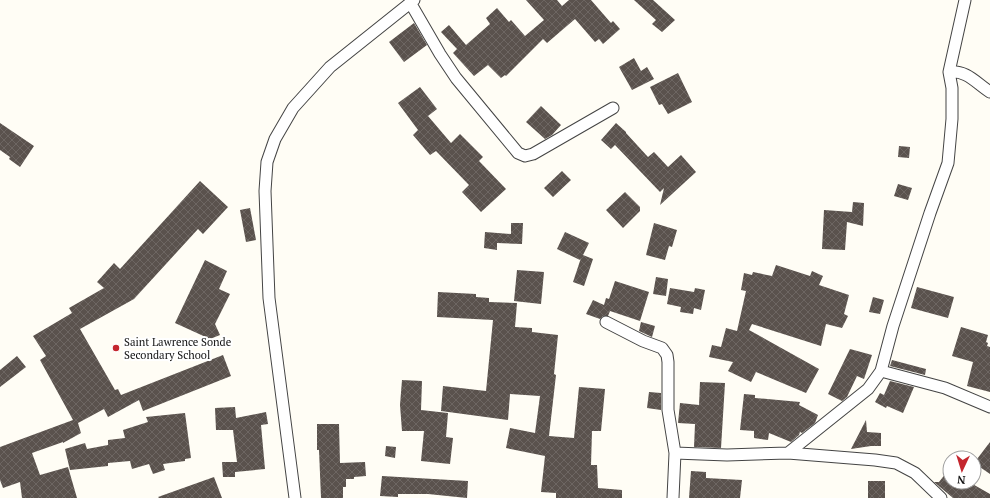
<svg xmlns="http://www.w3.org/2000/svg" width="990" height="498" font-family="'PT Serif',serif">
<defs>
<pattern id="building-cross-hatch" width="8" height="8" patternUnits="userSpaceOnUse"><rect width="8" height="8" fill="#5a524d"/><path d="M0 0l8 8M0 8l8-8" fill="none" stroke="#6d6662"/></pattern>
</defs>
<rect width="100%" height="100%" fill="#fffdf5"/>
<path fill="url(#building-cross-hatch)" d="M 526,0 L 557,0 L 562,6 L 569,0 L 591,0 L 611,23 L 613,21 L 620,29 L 603,44 L 599,39 L 595,42 L 575,19 L 547,43 L 543,39 L 506,76 L 505,75 L 501,78 L 488,65 L 474,76 L 453,53 L 457,49 L 441,32 L 449,25 L 466,45 L 490,24 L 486,18 L 497,8 L 509,22 L 511,20 L 525,36 L 544,20 Z
M 634,0 L 653,0 L 675,20 L 662,32 L 652,24 L 656,20 Z
M 414,23 L 427,45 L 404,62 L 389,42 Z
M 634,58 L 641,71 L 647,67 L 654,79 L 632,90 L 619,67 Z
M 678,73 L 692,102 L 668,114 L 662,104 L 659,105 L 650,87 Z
M 420,87 L 437,109 L 428,116 L 451,143 L 460,134 L 483,157 L 479,161 L 506,189 L 481,212 L 462,192 L 469,185 L 436,151 L 430,155 L 413,135 L 418,130 L 398,103 Z
M 541,106 L 561,125 L 552,135 L 545,139 L 526,122 Z
M 0,123 L 34,146 L 20,167 L 9,159 L 10,157 L 0,150 Z
M 616,123 L 626,132 L 626,133 L 648,157 L 654,152 L 668,167 L 681,155 L 696,172 L 660,205 L 664,188 L 660,192 L 615,145 L 611,149 L 601,140 Z
M 899,146 L 910,147 L 909,158 L 898,157 Z
M 562,171 L 571,180 L 553,197 L 544,188 Z
M 200,181 L 228,207 L 203,234 L 198,229 L 134,299 L 80,329 L 115,390 L 118,389 L 121,395 L 223,355 L 231,376 L 143,411 L 139,400 L 108,417 L 104,409 L 78,423 L 81,433 L 63,443 L 63,442 L 32,453 L 40,475 L 68,467 L 77,498 L 22,498 L 20,482 L 3,488 L 0,480 L 0,447 L 73,420 L 40,360 L 46,356 L 33,336 L 72,313 L 69,308 L 104,288 L 97,282 L 114,263 L 120,269 Z
M 898,184 L 912,188 L 908,200 L 894,196 Z
M 625,192 L 640,207 L 640,211 L 623,228 L 606,210 Z
M 853,202 L 864,203 L 863,226 L 847,222 L 845,250 L 822,249 L 824,210 L 852,212 Z
M 250,208 L 256,240 L 246,242 L 240,210 Z
M 511,223 L 523,223 L 522,244 L 497,243 L 497,250 L 484,248 L 485,232 L 511,234 Z
M 654,223 L 677,230 L 672,247 L 669,246 L 665,260 L 646,255 Z
M 565,232 L 589,243 L 583,255 L 593,259 L 584,286 L 573,282 L 581,258 L 580,260 L 557,249 Z
M 205,260 L 227,271 L 219,289 L 230,294 L 215,324 L 220,335 L 210,339 L 175,323 Z
M 776,265 L 810,276 L 812,271 L 823,276 L 819,285 L 849,295 L 844,314 L 848,316 L 842,328 L 826,324 L 821,346 L 752,324 L 749,330 L 819,369 L 806,393 L 756,372 L 751,382 L 728,371 L 733,362 L 709,357 L 712,345 L 721,347 L 726,328 L 737,331 L 746,291 L 741,290 L 744,273 L 752,275 L 753,272 L 772,276 Z
M 517,270 L 544,272 L 541,304 L 514,301 Z
M 656,277 L 668,279 L 666,296 L 653,294 Z
M 615,281 L 649,292 L 640,321 L 610,311 L 608,316 L 603,316 L 600,319 L 586,314 L 593,300 L 604,305 L 606,298 L 609,299 Z
M 917,287 L 954,297 L 948,318 L 911,308 Z
M 670,288 L 694,292 L 695,288 L 705,290 L 701,310 L 694,308 L 693,314 L 680,312 L 681,307 L 667,304 Z
M 438,292 L 476,294 L 476,297 L 489,298 L 489,302 L 517,303 L 515,327 L 532,328 L 532,332 L 558,335 L 554,374 L 556,375 L 549,436 L 574,438 L 579,387 L 605,389 L 601,431 L 592,431 L 591,465 L 597,465 L 598,488 L 622,490 L 622,498 L 556,498 L 556,493 L 541,492 L 545,456 L 506,448 L 510,428 L 535,433 L 540,396 L 510,394 L 508,420 L 441,411 L 443,386 L 486,391 L 493,320 L 437,317 Z
M 873,297 L 884,300 L 880,314 L 869,312 Z
M 641,322 L 655,326 L 652,337 L 639,331 Z
M 961,327 L 988,335 L 986,342 L 988,343 L 987,346 L 990,347 L 990,392 L 967,386 L 973,362 L 952,356 Z
M 850,349 L 872,355 L 864,379 L 857,376 L 847,397 L 842,401 L 828,394 Z
M 17,356 L 26,367 L 0,387 L 0,370 Z
M 892,360 L 926,369 L 925,375 L 890,366 Z
M 402,380 L 422,381 L 421,410 L 448,413 L 446,437 L 453,438 L 450,464 L 421,461 L 424,431 L 402,431 L 400,405 Z
M 890,381 L 914,387 L 903,413 L 887,406 L 886,408 L 875,402 L 880,393 L 884,395 Z
M 700,382 L 725,383 L 721,448 L 694,447 L 695,424 L 678,423 L 680,403 L 699,405 Z
M 649,392 L 661,393 L 661,410 L 647,408 Z
M 744,394 L 755,395 L 755,398 L 800,402 L 799,405 L 818,415 L 815,423 L 802,433 L 800,432 L 799,435 L 791,442 L 769,433 L 768,440 L 754,438 L 754,431 L 740,430 Z
M 235,407 L 236,418 L 266,412 L 268,424 L 261,425 L 265,469 L 235,472 L 235,477 L 223,477 L 222,462 L 237,462 L 233,430 L 216,430 L 215,408 Z
M 185,413 L 191,458 L 185,459 L 185,461 L 163,464 L 165,470 L 153,474 L 149,464 L 132,469 L 130,461 L 108,463 L 108,466 L 70,470 L 65,449 L 85,443 L 87,449 L 108,445 L 108,440 L 125,438 L 123,430 L 148,422 L 146,417 Z
M 866,420 L 867,432 L 881,433 L 881,446 L 871,446 L 851,449 Z
M 317,424 L 339,424 L 340,463 L 365,462 L 366,476 L 354,477 L 354,479 L 346,479 L 346,487 L 343,487 L 343,498 L 321,498 L 319,450 L 317,450 Z
M 990,442 L 990,474 L 974,463 Z
M 386,446 L 396,447 L 395,458 L 385,456 Z
M 950,468 L 950,482 L 969,482 L 990,494 L 990,498 L 953,498 L 934,482 L 939,482 Z
M 691,471 L 706,472 L 706,478 L 742,480 L 740,498 L 689,498 Z
M 382,476 L 468,481 L 467,498 L 428,494 L 398,494 L 398,497 L 380,496 Z
M 214,477 L 222,498 L 159,498 L 158,497 Z
M 868,481 L 885,481 L 885,498 L 868,498 Z"/>
<g fill="none" stroke-linecap="round" stroke-linejoin="round">
<g stroke="#444" stroke-width="13">
<path id="minor" d="M 411,4 L 440,54 L 456,78 L 518,153 L 525,156 L 533,154 L 613,108
M 949,72 C 967,70 976,83 990,92
M 606,322 L 643,341 L 662,348 L 667,355 L 668,362 L 668,410 L 675,453 L 673,498
M 881,371 L 945,388 L 990,407
M 675,453 L 727,455 L 788,453 L 875,460 L 896,463 L 915,473 L 941,498
M 788,453 L 868,389 L 881,371 L 893,326 L 930,213 L 948,163 L 952,119 L 952,88 L 949,72 L 965,0
M 295,498 L 269,298 L 265,191 L 267,162 L 275,139 L 293,108 L 330,67 L 414,0"/>
</g>
<use href="#minor" stroke="#fff" stroke-width="11"/>
</g>
<circle fill="#c4262e" stroke="#fff" stroke-width="1.5" cx="116" cy="348" r="4"/>
<g text-anchor="middle" stroke-width="4" stroke-linejoin="round" paint-order="stroke">
<g font-size="11" fill="#111" stroke="#fff" text-anchor="start">
<text x="124" y="346">Saint Lawrence Sonde<tspan x="124" dy="13">Secondary School</tspan></text>
</g>
</g>
<g transform="translate(962 470) rotate(184)"><circle r="19" fill="#ffffff" stroke="#a0a0a0"/>
<path d="M0-3L7 15L0 10L-7 15Z" fill="#c4262e"/>
<text y="-6" font-size="11" font-weight="bold" text-anchor="middle" fill="#111111">N</text>
</g>
</svg>
